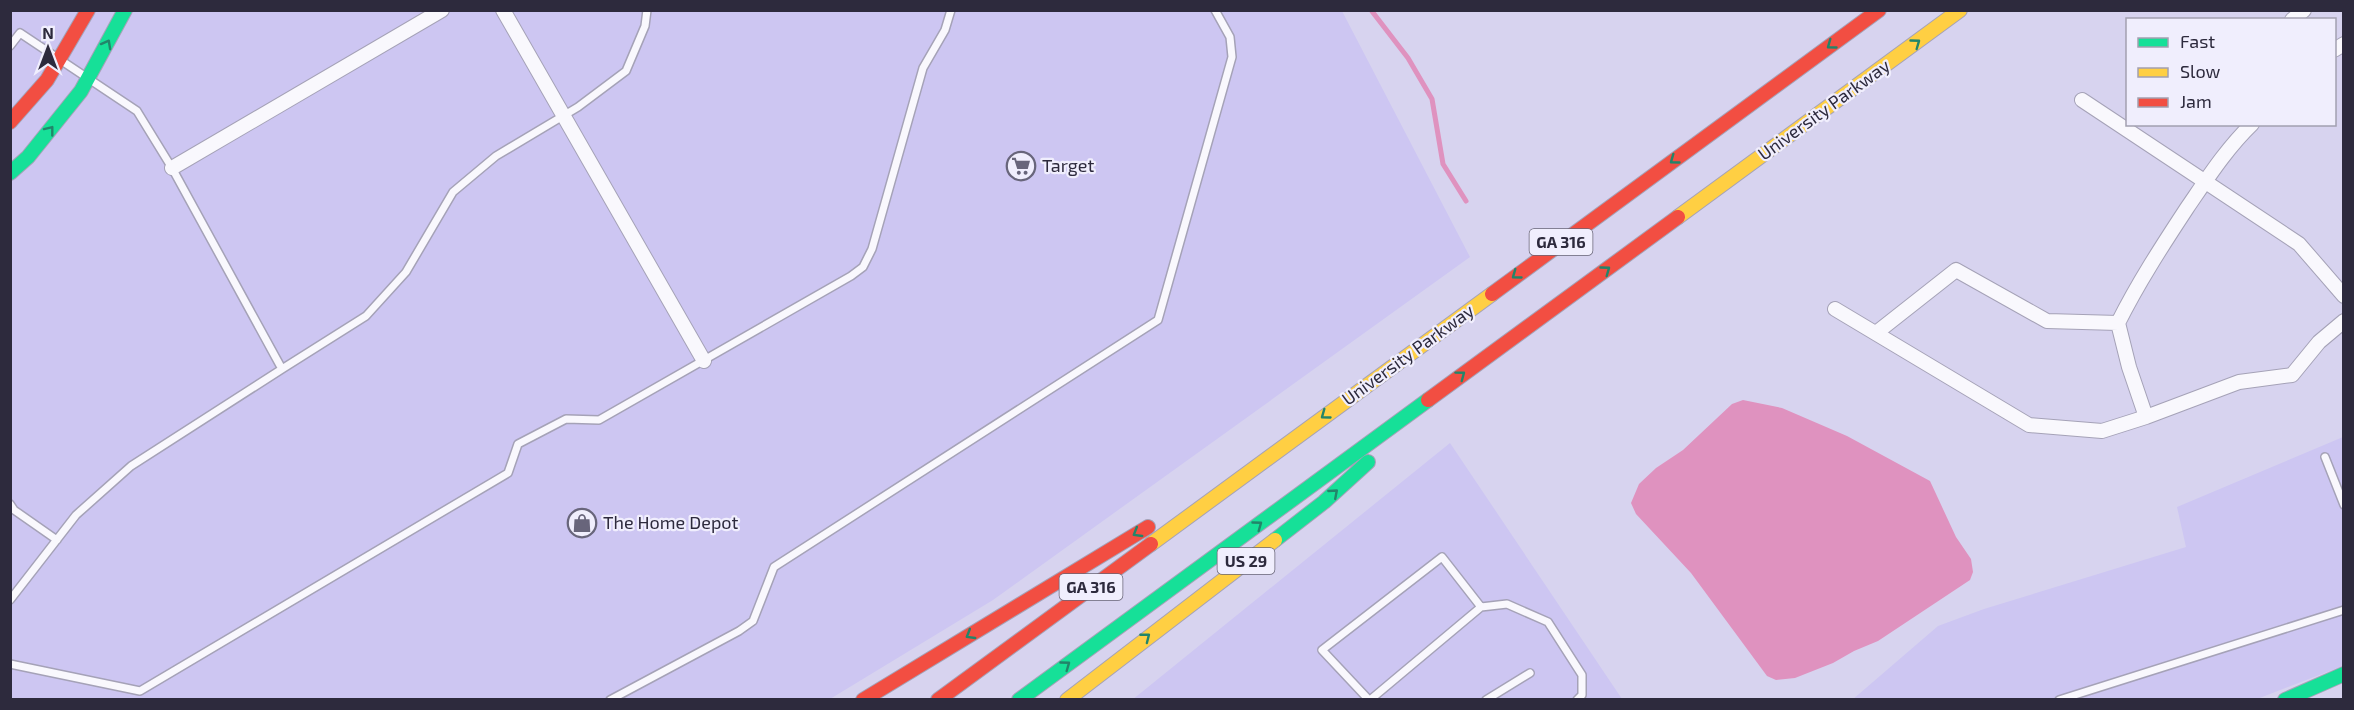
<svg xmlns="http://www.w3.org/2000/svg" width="2354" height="710" font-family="'Exo 2',sans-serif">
<rect width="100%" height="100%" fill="#d7d3ef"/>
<path fill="#cdc6f2" d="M 10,11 L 1342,11 L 1470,257 L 993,600 L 830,699 L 11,699 Z
M 2343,437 L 2343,666 L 2257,699 L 1852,700 L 1938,626 L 1984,609 L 2186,547 L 2177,507 Z
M 1450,443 L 1622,699 L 1132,700 Z"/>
<path fill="#df92bf" d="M 1743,400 L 1782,408 L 1847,436 L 1930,481 L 1956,537 L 1971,559 L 1973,572 L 1970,580 L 1878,641 L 1854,651 L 1833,663 L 1795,678 L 1776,680 L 1767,676 L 1691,573 L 1636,514 L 1631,503 L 1639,484 L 1656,468 L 1683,450 L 1732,404 Z"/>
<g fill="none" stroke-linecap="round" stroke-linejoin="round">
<path stroke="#df92bf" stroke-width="5" d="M 1371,10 L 1408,58 L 1432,99 L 1443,164 L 1466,201"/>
<g stroke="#a5a2b7" stroke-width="10">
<path id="lane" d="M 10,46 L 20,33 L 137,111 L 172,168 L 282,369 L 131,466 L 76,515 L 10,600
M 282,369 L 366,316 L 406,272 L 453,192 L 496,156 L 578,107 L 626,71 L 645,26 L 647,10
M 2325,457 L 2344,505
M 10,504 L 14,510 L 57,540
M 10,664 L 140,691 L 508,473 L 518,444 L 566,419 L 599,420 L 851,276 L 863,267 L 872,249 L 923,68 L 945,30 L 951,10
M 610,700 L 739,631 L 753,621 L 774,567 L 1158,320 L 1232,57 L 1230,37 L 1215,10
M 1369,700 L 1322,650 L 1442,557 L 1481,607
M 1370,700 L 1481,607 L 1507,604 L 1548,622 L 1582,675 L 1582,695 L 1577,700
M 1486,700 L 1530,673
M 2059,700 L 2344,610"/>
</g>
<g stroke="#a5a2b7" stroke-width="16">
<path id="street" d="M 503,10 L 704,361
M 2292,20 L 2304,10
M 2334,50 L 2344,44
M 2082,100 L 2299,244 L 2344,296
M 172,168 L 442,10
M 1835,309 L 2029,425 L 2102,431 L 2146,417 L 2239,382 L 2292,375 L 2319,342 L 2344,321
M 2118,323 C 2138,283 2162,246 2187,208 C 2207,179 2226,149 2252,124
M 1876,333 L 1956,270 L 2047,321 L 2118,323 L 2129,367 L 2146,417"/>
</g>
<g stroke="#a5a2b7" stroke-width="16">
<path id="fast" d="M 10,173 L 28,157 L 81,91 L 125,10
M 1275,540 L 1324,502 L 1368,462
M 1019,700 L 1428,400
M 2285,700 L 2344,674"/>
</g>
<g stroke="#a5a2b7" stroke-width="16">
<path id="slow" d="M 1678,217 L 1960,10
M 1151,544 L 1492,294
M 1067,700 L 1275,540"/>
</g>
<g stroke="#a5a2b7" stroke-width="16">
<path id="jam" d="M 10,122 L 47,80 L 88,10
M 1492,294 L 1879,10
M 1428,400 L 1678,217
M 863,700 L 1148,527
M 938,700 L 1151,544"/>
</g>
<use href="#lane" stroke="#f9f8fd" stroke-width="7"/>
<use href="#street" stroke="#f9f8fd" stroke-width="14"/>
<use href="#fast" stroke="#16e098" stroke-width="14"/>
<use href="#slow" stroke="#ffcf43" stroke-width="14"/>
<use href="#jam" stroke="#f24e42" stroke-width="14"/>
</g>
<defs><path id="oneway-chevron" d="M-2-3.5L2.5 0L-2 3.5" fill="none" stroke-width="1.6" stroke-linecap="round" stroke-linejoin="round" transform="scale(1.5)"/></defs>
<g stroke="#22856a">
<use href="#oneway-chevron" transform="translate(1916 43) rotate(-36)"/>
<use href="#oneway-chevron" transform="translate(107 44) rotate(-61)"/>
<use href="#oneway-chevron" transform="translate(1831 45) rotate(144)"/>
<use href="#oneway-chevron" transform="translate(50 130) rotate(-52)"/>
<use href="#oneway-chevron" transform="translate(1674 160) rotate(144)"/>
<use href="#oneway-chevron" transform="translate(1606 270) rotate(-36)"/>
<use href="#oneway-chevron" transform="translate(1516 275) rotate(144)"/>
<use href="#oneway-chevron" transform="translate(1461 375) rotate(-37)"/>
<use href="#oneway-chevron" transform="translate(1325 415) rotate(144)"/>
<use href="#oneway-chevron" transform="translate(1334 493) rotate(-41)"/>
<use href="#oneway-chevron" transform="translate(1258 525) rotate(-36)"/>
<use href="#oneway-chevron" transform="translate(1137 533) rotate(149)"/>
<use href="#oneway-chevron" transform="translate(970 635) rotate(149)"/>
<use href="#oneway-chevron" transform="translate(1146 637) rotate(-38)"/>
<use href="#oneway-chevron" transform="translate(1066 665) rotate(-36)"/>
</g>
<defs>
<g id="supermarket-ring" transform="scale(1.5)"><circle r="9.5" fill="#f0eefd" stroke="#68657b" stroke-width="1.5"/><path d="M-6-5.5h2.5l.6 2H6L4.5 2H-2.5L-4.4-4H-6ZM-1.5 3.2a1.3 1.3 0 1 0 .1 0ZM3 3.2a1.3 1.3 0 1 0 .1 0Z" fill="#68657b"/></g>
<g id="shop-ring" transform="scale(1.5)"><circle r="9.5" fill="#f0eefd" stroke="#68657b" stroke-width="1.5"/><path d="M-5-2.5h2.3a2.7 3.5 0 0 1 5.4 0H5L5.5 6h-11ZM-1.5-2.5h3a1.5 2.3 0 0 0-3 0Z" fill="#68657b"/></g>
</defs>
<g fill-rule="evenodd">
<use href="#supermarket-ring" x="1021" y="166"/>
<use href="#shop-ring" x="582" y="523"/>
</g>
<g text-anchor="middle" stroke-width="4.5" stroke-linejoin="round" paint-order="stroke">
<g fill="#f0eefd" stroke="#686577" stroke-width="1.5">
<rect x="1529.5" y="229" width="63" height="26" rx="4.5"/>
<rect x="1217.5" y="548" width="57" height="26" rx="4.5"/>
<rect x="1059.5" y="574" width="63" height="26" rx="4.5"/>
</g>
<g font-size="16" font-weight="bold" fill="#2d2a3d">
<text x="1561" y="248">GA 316</text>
<text x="1246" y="567">US 29</text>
<text x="1091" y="593">GA 316</text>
</g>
<g font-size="18" fill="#2d2a3d" stroke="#f0eefd">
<text transform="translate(1824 110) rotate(-36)" y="6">University Parkway</text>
<text transform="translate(1408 355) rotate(-36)" y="6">University Parkway</text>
</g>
<g font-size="18" fill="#2d2a3d" stroke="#f0eefd" text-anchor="start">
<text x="1042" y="172">Target</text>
<text x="603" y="529">The Home Depot</text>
</g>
</g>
<rect width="2354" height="710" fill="none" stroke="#2d2a3d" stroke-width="24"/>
<rect x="2126" y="18" width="210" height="108" fill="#f0eefd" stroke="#a2a0b0" stroke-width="1.5"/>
<rect x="2138" y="38" width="30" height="9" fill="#16e098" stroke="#a2a0b0" stroke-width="1.5"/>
<text x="2180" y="48" font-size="18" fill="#2d2a3d">Fast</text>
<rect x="2138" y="68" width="30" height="9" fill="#ffcf43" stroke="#a2a0b0" stroke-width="1.5"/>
<text x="2180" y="78" font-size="18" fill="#2d2a3d">Slow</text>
<rect x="2138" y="98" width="30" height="9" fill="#f24e42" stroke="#a2a0b0" stroke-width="1.5"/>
<text x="2180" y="108" font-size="18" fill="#2d2a3d">Jam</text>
<g transform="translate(48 48)" stroke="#f0eefd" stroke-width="4.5" paint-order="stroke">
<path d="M0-4.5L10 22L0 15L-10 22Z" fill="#2d2a3d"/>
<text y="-9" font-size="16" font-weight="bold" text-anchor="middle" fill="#2d2a3d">N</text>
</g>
</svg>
